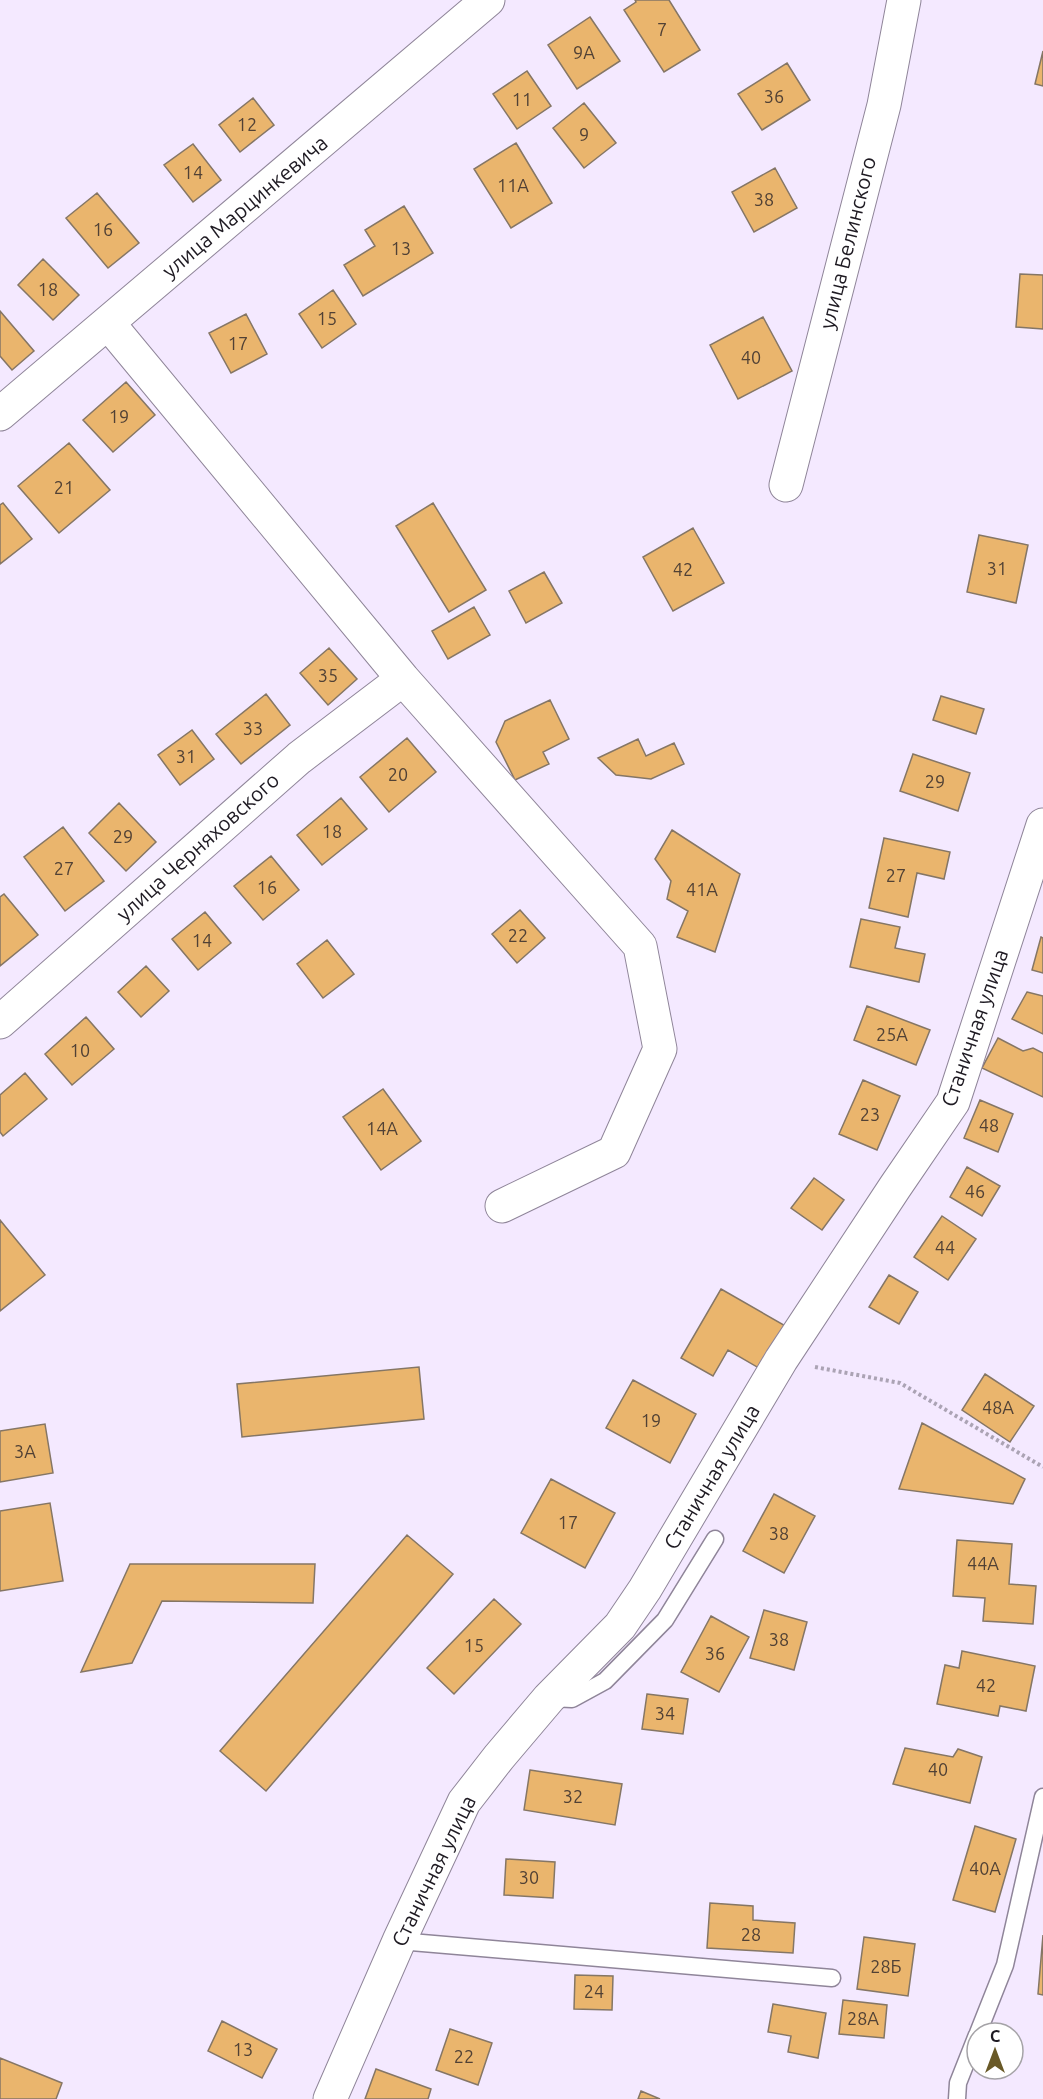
<svg xmlns="http://www.w3.org/2000/svg" width="1043" height="2099" font-family="Ubuntu,sans-serif">
<rect width="100%" height="100%" fill="#f4e9ff"/>
<path fill="#eab56d" stroke="#857665" stroke-width="1.5" d="M 635,0 L 669,0 L 700,50 L 664,72 L 624,10 L 636,2 Z
M 590,17 L 620,61 L 577,89 L 548,45 Z
M 1043,51 L 1043,86 L 1035,84 Z
M 787,63 L 810,100 L 762,130 L 738,94 Z
M 527,71 L 551,106 L 517,129 L 493,94 Z
M 253,98 L 274,125 L 240,152 L 219,125 Z
M 584,103 L 616,143 L 584,168 L 553,128 Z
M 516,143 L 552,203 L 511,228 L 474,169 Z
M 193,144 L 221,180 L 193,202 L 164,165 Z
M 775,168 L 797,208 L 754,232 L 732,192 Z
M 97,193 L 139,243 L 108,268 L 66,218 Z
M 404,206 L 433,253 L 363,296 L 344,265 L 375,246 L 365,230 Z
M 43,259 L 79,295 L 53,320 L 18,285 Z
M 1020,274 L 1043,275 L 1043,329 L 1016,327 Z
M 333,290 L 356,324 L 322,348 L 299,314 Z
M 0,311 L 34,351 L 12,370 L 0,356 Z
M 246,314 L 267,354 L 231,373 L 209,333 Z
M 763,317 L 792,371 L 738,399 L 710,345 Z
M 126,382 L 155,415 L 113,452 L 83,420 Z
M 69,443 L 110,490 L 59,533 L 18,486 Z
M 3,503 L 32,539 L 0,564 L 0,505 Z
M 433,503 L 486,590 L 449,612 L 396,526 Z
M 693,528 L 724,583 L 673,611 L 643,557 Z
M 979,535 L 1028,545 L 1016,603 L 967,592 Z
M 544,572 L 562,603 L 526,623 L 509,591 Z
M 474,607 L 490,635 L 448,659 L 432,631 Z
M 329,648 L 357,679 L 328,705 L 300,673 Z
M 266,694 L 290,725 L 241,764 L 216,734 Z
M 941,696 L 984,709 L 976,734 L 933,720 Z
M 550,700 L 569,739 L 543,752 L 549,764 L 515,780 L 496,742 L 505,721 Z
M 192,730 L 214,759 L 180,785 L 158,755 Z
M 407,738 L 436,772 L 389,812 L 360,777 Z
M 638,739 L 646,756 L 674,743 L 684,764 L 651,779 L 616,775 L 598,758 Z
M 913,754 L 970,773 L 958,811 L 900,791 Z
M 341,798 L 367,829 L 322,865 L 297,835 Z
M 119,803 L 156,842 L 126,871 L 89,833 Z
M 63,827 L 104,881 L 65,911 L 24,857 Z
M 672,830 L 740,874 L 715,952 L 677,937 L 688,911 L 667,899 L 671,881 L 655,859 Z
M 884,838 L 950,852 L 944,879 L 917,873 L 908,917 L 869,908 Z
M 271,856 L 299,890 L 263,920 L 234,886 Z
M 4,894 L 38,935 L 0,966 L 0,897 Z
M 520,910 L 545,938 L 517,963 L 492,934 Z
M 205,912 L 231,943 L 198,970 L 172,939 Z
M 861,919 L 900,927 L 895,948 L 925,954 L 919,982 L 850,967 Z
M 1041,937 L 1043,938 L 1043,973 L 1032,970 Z
M 327,940 L 354,974 L 323,998 L 297,964 Z
M 146,966 L 169,991 L 141,1017 L 118,992 Z
M 1027,992 L 1043,996 L 1043,1034 L 1012,1019 Z
M 867,1006 L 930,1030 L 916,1065 L 854,1040 Z
M 86,1017 L 114,1049 L 72,1085 L 45,1054 Z
M 998,1038 L 1023,1051 L 1033,1048 L 1043,1053 L 1043,1097 L 982,1068 Z
M 25,1073 L 47,1099 L 3,1136 L 0,1132 L 0,1095 Z
M 863,1080 L 900,1096 L 877,1150 L 839,1134 Z
M 383,1089 L 421,1141 L 381,1170 L 343,1117 Z
M 980,1100 L 1013,1114 L 998,1152 L 964,1138 Z
M 967,1167 L 1000,1186 L 982,1216 L 950,1197 Z
M 814,1178 L 844,1200 L 822,1230 L 791,1208 Z
M 942,1216 L 976,1239 L 948,1280 L 914,1257 Z
M 0,1220 L 45,1275 L 0,1311 Z
M 889,1275 L 918,1292 L 899,1324 L 869,1307 Z
M 721,1289 L 789,1328 L 764,1371 L 728,1350 L 713,1376 L 681,1358 Z
M 419,1367 L 424,1419 L 242,1437 L 237,1384 Z
M 985,1374 L 1034,1406 L 1010,1442 L 962,1410 Z
M 633,1380 L 696,1414 L 670,1463 L 606,1428 Z
M 922,1423 L 1025,1479 L 1013,1504 L 899,1489 Z
M 45,1424 L 53,1473 L 0,1482 L 0,1431 Z
M 551,1479 L 615,1513 L 585,1568 L 521,1533 Z
M 774,1494 L 815,1516 L 784,1573 L 743,1551 Z
M 50,1503 L 63,1581 L 0,1591 L 0,1511 Z
M 407,1535 L 453,1574 L 266,1791 L 220,1751 Z
M 957,1540 L 1012,1544 L 1009,1584 L 1036,1586 L 1033,1624 L 983,1621 L 985,1598 L 953,1596 Z
M 130,1564 L 315,1564 L 313,1603 L 162,1601 L 132,1663 L 81,1672 Z
M 494,1599 L 521,1624 L 454,1694 L 427,1668 Z
M 764,1610 L 807,1622 L 794,1670 L 750,1658 Z
M 711,1616 L 749,1637 L 719,1692 L 681,1672 Z
M 962,1651 L 1035,1666 L 1026,1711 L 1000,1706 L 998,1716 L 937,1704 L 945,1665 L 959,1668 Z
M 647,1694 L 688,1699 L 683,1734 L 642,1729 Z
M 905,1748 L 953,1757 L 958,1749 L 982,1757 L 970,1803 L 893,1784 Z
M 530,1770 L 622,1784 L 615,1825 L 524,1810 Z
M 975,1826 L 1016,1839 L 995,1912 L 953,1900 Z
M 506,1859 L 555,1862 L 553,1898 L 504,1895 Z
M 710,1903 L 753,1906 L 753,1920 L 795,1923 L 793,1953 L 707,1948 Z
M 1043,1935 L 1043,1995 L 1038,1994 Z
M 864,1937 L 915,1944 L 908,1996 L 857,1989 Z
M 575,1975 L 613,1976 L 612,2010 L 574,2009 Z
M 843,2000 L 887,2005 L 884,2038 L 839,2034 Z
M 773,2004 L 826,2013 L 818,2058 L 788,2052 L 791,2036 L 768,2032 Z
M 222,2021 L 277,2049 L 262,2078 L 208,2051 Z
M 450,2029 L 492,2043 L 478,2085 L 436,2070 Z
M 0,2058 L 62,2083 L 56,2099 L 0,2099 Z
M 376,2069 L 431,2089 L 428,2099 L 365,2099 Z
M 641,2091 L 660,2099 L 638,2099 Z"/>
<g fill="none" stroke-linecap="round" stroke-linejoin="round">
<g stroke="#8f8599" stroke-width="19">
<path id="lane" d="M 550,1698 L 572,1699 L 605,1681 L 665,1620 L 715,1539
M 399,1941 L 832,1978
M 978,2033 L 1005,1965 L 1043,1797
M 957,2099 L 958,2083 L 977,2035"/>
</g>
<g stroke="#8f8599" stroke-width="35">
<path id="street" d="M 108,323 L 403,679 L 640,946 L 660,1049 L 614,1152 L 502,1206
M 0,414 L 488,0
M 786,485 L 884,105 L 904,0
M 0,1022 L 299,758 L 403,679
M 330,2099 L 399,1941 L 464,1802 L 499,1757 L 549,1698 L 620,1626 L 645,1589 L 781,1360 L 895,1187 L 953,1102 L 1043,825"/>
</g>
<path stroke="#aba3b4" stroke-width="4" stroke-dasharray="3 3" stroke-linecap="butt" d="M 815,1367 L 900,1383 L 1043,1467"/>
<use href="#lane" stroke="#fff" stroke-width="16"/>
<use href="#street" stroke="#fff" stroke-width="33"/>
</g>
<g text-anchor="middle" stroke-width="4.5" stroke-linejoin="round" paint-order="stroke">
<g font-size="18" fill="#514135">
<text x="662" y="36">7</text>
<text x="584" y="59">9А</text>
<text x="774" y="103">36</text>
<text x="522" y="106">11</text>
<text x="247" y="131">12</text>
<text x="584" y="141">9</text>
<text x="193" y="179">14</text>
<text x="513" y="192">11А</text>
<text x="764" y="206">38</text>
<text x="103" y="236">16</text>
<text x="401" y="255">13</text>
<text x="48" y="296">18</text>
<text x="327" y="325">15</text>
<text x="238" y="350">17</text>
<text x="751" y="364">40</text>
<text x="119" y="423">19</text>
<text x="64" y="494">21</text>
<text x="997" y="575">31</text>
<text x="683" y="576">42</text>
<text x="328" y="682">35</text>
<text x="253" y="735">33</text>
<text x="186" y="763">31</text>
<text x="398" y="781">20</text>
<text x="935" y="788">29</text>
<text x="332" y="838">18</text>
<text x="123" y="843">29</text>
<text x="64" y="875">27</text>
<text x="896" y="882">27</text>
<text x="267" y="894">16</text>
<text x="702" y="896">41А</text>
<text x="518" y="942">22</text>
<text x="202" y="947">14</text>
<text x="892" y="1041">25А</text>
<text x="80" y="1057">10</text>
<text x="870" y="1121">23</text>
<text x="989" y="1132">48</text>
<text x="382" y="1135">14А</text>
<text x="975" y="1198">46</text>
<text x="945" y="1254">44</text>
<text x="998" y="1414">48А</text>
<text x="651" y="1427">19</text>
<text x="25" y="1458">3А</text>
<text x="568" y="1529">17</text>
<text x="779" y="1540">38</text>
<text x="983" y="1570">44А</text>
<text x="779" y="1646">38</text>
<text x="474" y="1652">15</text>
<text x="715" y="1660">36</text>
<text x="986" y="1692">42</text>
<text x="665" y="1720">34</text>
<text x="938" y="1776">40</text>
<text x="573" y="1803">32</text>
<text x="985" y="1875">40А</text>
<text x="529" y="1884">30</text>
<text x="751" y="1941">28</text>
<text x="886" y="1973">28Б</text>
<text x="594" y="1998">24</text>
<text x="863" y="2025">28А</text>
<text x="243" y="2056">13</text>
<text x="464" y="2063">22</text>
</g>
<g font-size="21" fill="#1e1a22" stroke="#fff">
<text transform="translate(245 207) rotate(-40)" y="7">улица Марцинкевича</text>
<text transform="translate(848 243) rotate(-76)" y="7">улица Белинского</text>
<text transform="translate(198 847) rotate(-42)" y="7">улица Черняховского</text>
<text transform="translate(975 1028) rotate(-71)" y="7">Станичная улица</text>
<text transform="translate(712 1477) rotate(-59)" y="7">Станичная улица</text>
<text transform="translate(434 1871) rotate(-64)" y="7">Станичная улица</text>
</g>
</g>
<g transform="translate(995 2051)"><circle r="28" fill="#ffffff" stroke="#a5a3a7" stroke-width="1.5"/>
<path d="M0-4.5L10 22L0 15L-10 22Z" fill="#695927"/>
<text y="-9" font-size="16" font-weight="bold" text-anchor="middle" fill="#1e1a22">С</text>
</g>
</svg>
